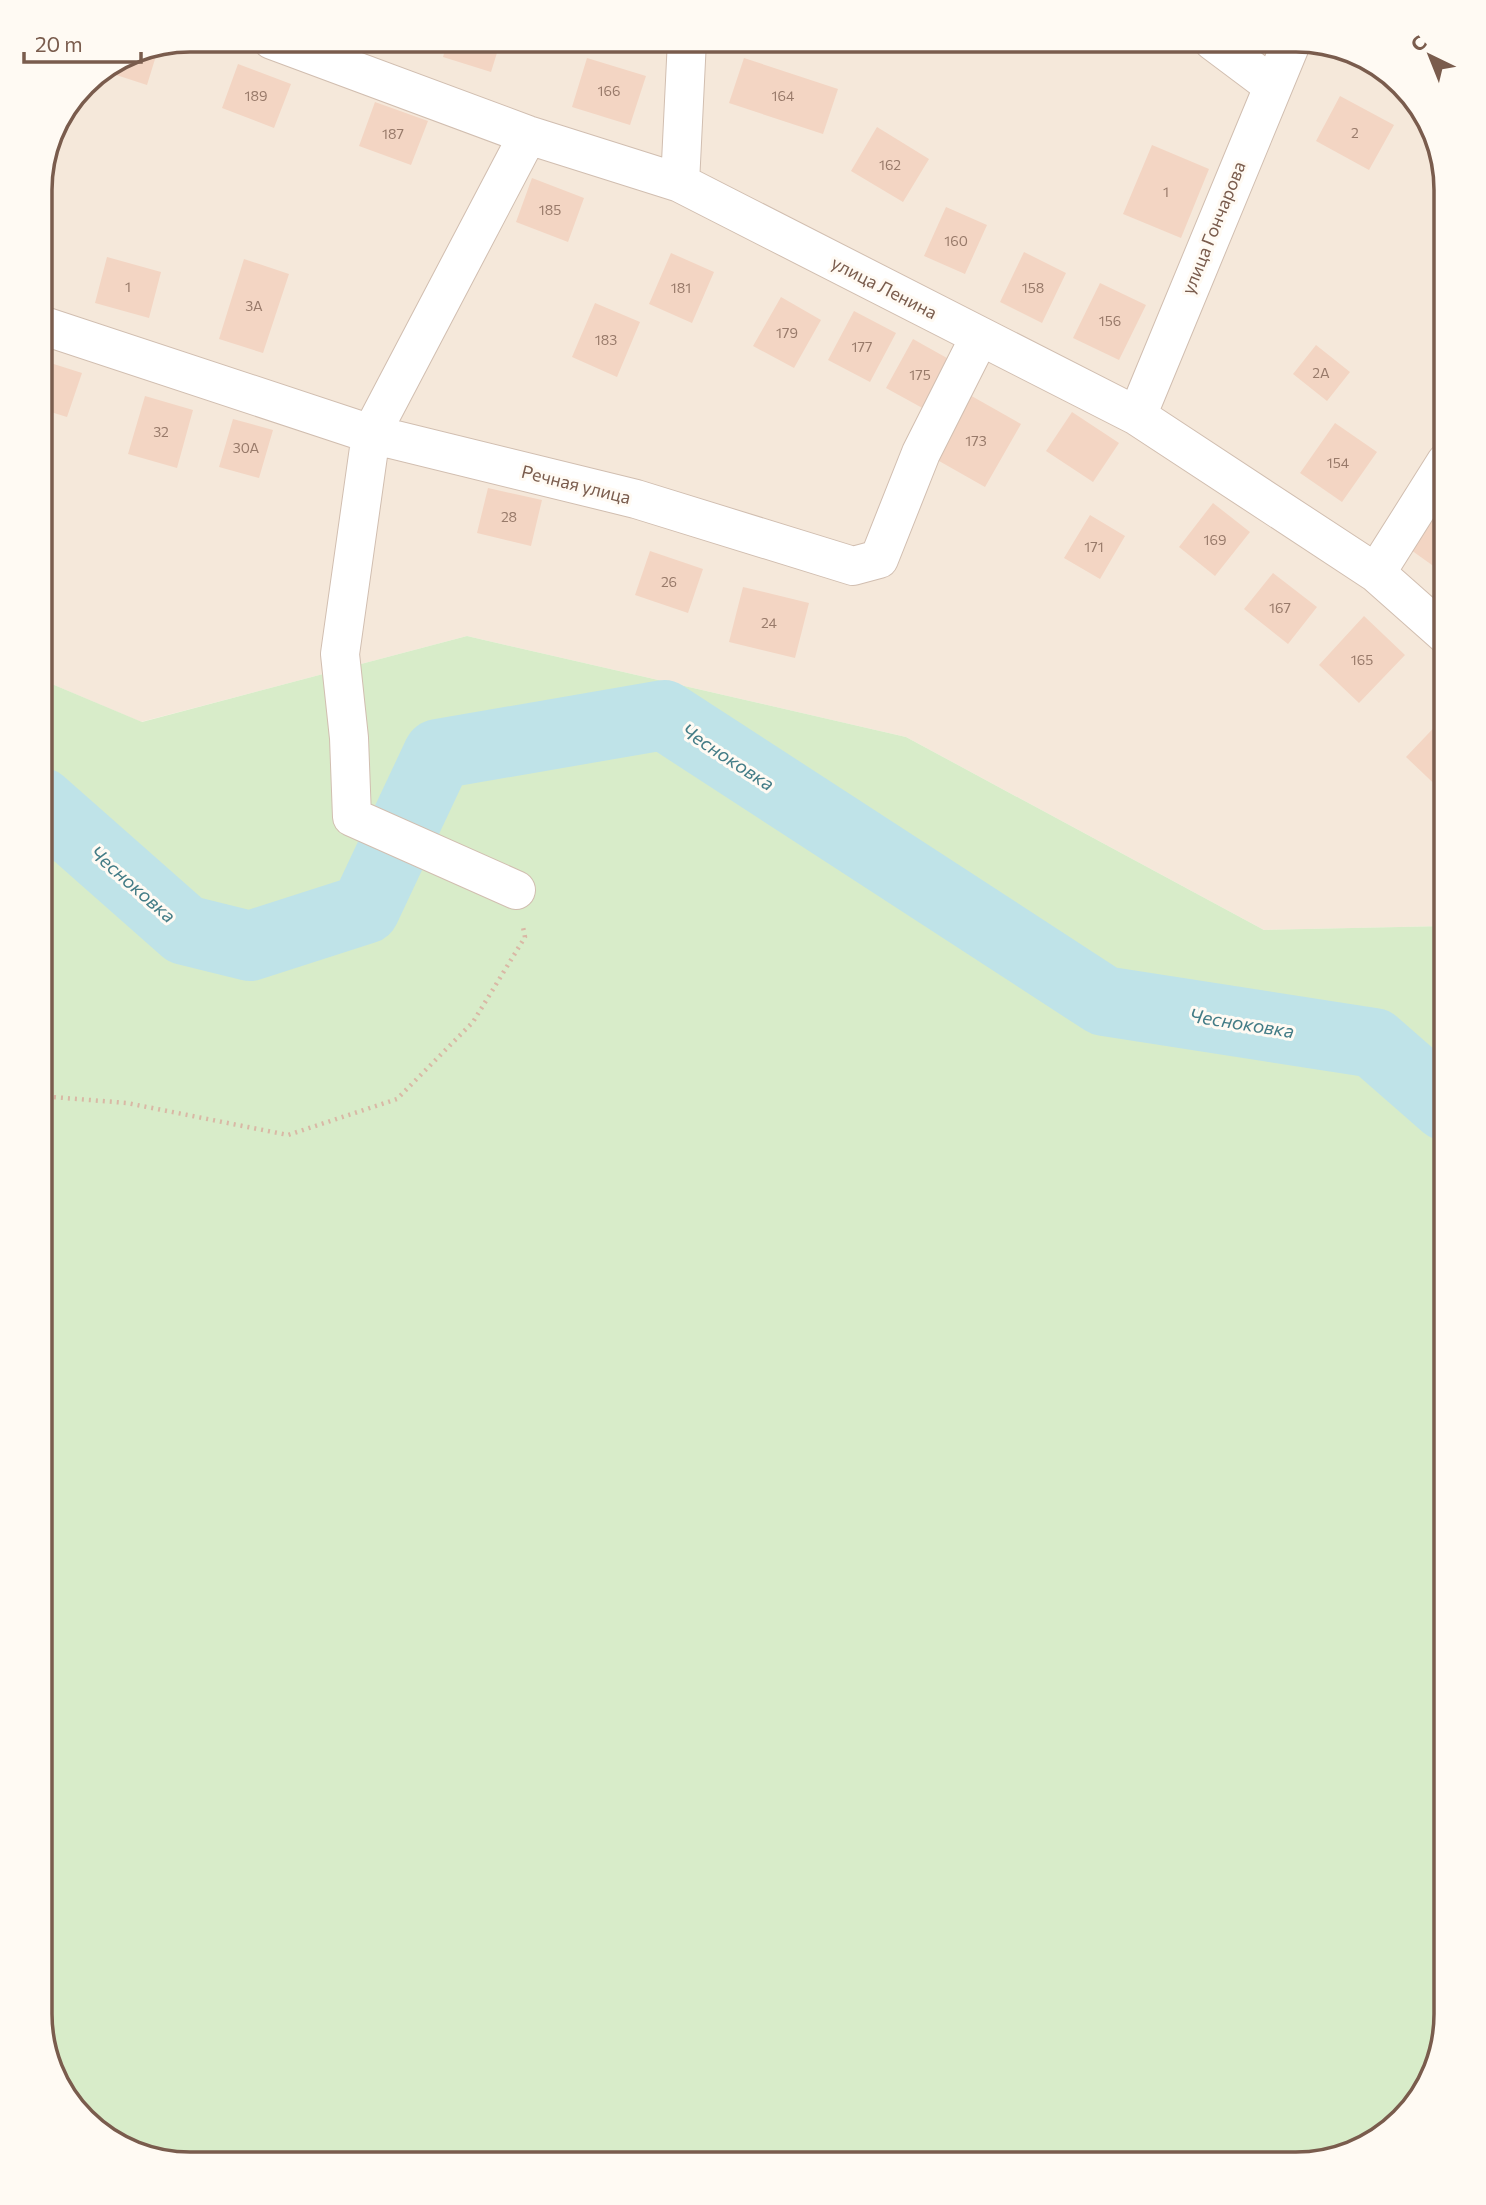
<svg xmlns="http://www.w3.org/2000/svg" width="1486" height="2205" font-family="Commissioner,sans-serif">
<rect width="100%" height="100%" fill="#fdf6ec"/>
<path fill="#f5e8da" d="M 191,40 L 1305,41 L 1371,61 L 1426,116 L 1446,191 L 1446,926 L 1264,930 L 906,737 L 467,636 L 141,722 L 40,679 L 41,181 L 52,133 L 85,84 L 133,52 Z"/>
<path fill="#d8ecc9" d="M 467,636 L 906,737 L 1264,930 L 1446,926 L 1446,2015 L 1425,2090 L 1370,2145 L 1296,2165 L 181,2164 L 107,2140 L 60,2089 L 40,2014 L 40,679 L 142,722 Z"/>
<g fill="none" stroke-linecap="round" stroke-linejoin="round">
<path stroke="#bfe3e8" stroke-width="70" d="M 40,802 L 185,930 L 250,946 L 365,909 L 438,754 L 664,715 L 1104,1001 L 1374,1043 L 1446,1106"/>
</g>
<path fill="#f3d5c3" d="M 448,40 L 501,40 L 491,72 L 443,57 Z
M 159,46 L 147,85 L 104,71 L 133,52 Z
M 587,58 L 646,76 L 630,125 L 572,107 Z
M 744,58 L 838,89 L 823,134 L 729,103 Z
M 238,64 L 291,84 L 274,128 L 222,108 Z
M 1340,96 L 1394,125 L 1369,170 L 1316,141 Z
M 375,102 L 428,121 L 411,165 L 359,146 Z
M 877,127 L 929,159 L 903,202 L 851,171 Z
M 1152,145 L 1209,169 L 1181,238 L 1123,214 Z
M 532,178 L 584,198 L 568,242 L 516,222 Z
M 946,207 L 987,225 L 965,274 L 924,256 Z
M 1024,252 L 1066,273 L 1042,323 L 1000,302 Z
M 671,253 L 714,272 L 692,323 L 649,304 Z
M 107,257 L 161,272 L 149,318 L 95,303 Z
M 244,259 L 289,274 L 263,353 L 219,339 Z
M 1100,283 L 1146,305 L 1119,360 L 1073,338 Z
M 781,297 L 821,320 L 794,368 L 753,346 Z
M 595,303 L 640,322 L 617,377 L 572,357 Z
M 854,311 L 896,333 L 870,382 L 828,360 Z
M 913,339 L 954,362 L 926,410 L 886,388 Z
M 1316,345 L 1350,372 L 1327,401 L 1293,374 Z
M 41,360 L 82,373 L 67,417 L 41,409 Z
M 968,394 L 1021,424 L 985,487 L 932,457 Z
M 145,396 L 193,410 L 177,468 L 128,454 Z
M 1072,412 L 1119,443 L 1093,482 L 1046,451 Z
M 233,419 L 273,430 L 259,478 L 219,467 Z
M 1335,423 L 1377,452 L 1342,502 L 1300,473 Z
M 488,488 L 542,500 L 531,546 L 477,533 Z
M 1213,503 L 1250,532 L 1215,576 L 1179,547 Z
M 1443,506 L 1446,508 L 1446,575 L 1411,550 Z
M 1090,515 L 1125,536 L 1100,579 L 1064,558 Z
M 650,551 L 703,569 L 688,613 L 635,595 Z
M 1273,573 L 1317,607 L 1288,644 L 1244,609 Z
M 743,587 L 809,603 L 795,658 L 729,642 Z
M 1364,616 L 1405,655 L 1359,703 L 1319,665 Z
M 1446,715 L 1446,795 L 1406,757 Z"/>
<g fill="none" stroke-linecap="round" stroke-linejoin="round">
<g stroke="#d1beb0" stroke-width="40">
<path id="minor" d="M 272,40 L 528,135 L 680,183 L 1137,416 L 1376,573 L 1446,635
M 1213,41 L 1273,86
M 680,183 L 687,40
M 41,325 L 371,434 L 636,499 L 853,566 L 879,559 L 921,453 L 979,338
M 1137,416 L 1292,41
M 1376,573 L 1446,462
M 516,890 L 352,817 L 349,738 L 340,654 L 371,434 L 528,135"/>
</g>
<path stroke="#d9b8a5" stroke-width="4.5" stroke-dasharray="2 5" stroke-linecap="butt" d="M 40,1096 L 127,1103 L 288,1135 L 397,1099 L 473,1022 L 525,937 L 523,927"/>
<use href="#minor" stroke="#fff" stroke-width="38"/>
</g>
<g text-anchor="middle" stroke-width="6" stroke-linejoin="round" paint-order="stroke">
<g font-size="14" fill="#987a6a">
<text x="609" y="96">166</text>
<text x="256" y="101">189</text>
<text x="783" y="101">164</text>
<text x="1355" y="138">2</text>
<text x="393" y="139">187</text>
<text x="890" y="170">162</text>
<text x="1166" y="197">1</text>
<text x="550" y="215">185</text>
<text x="956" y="246">160</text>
<text x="128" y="292">1</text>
<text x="681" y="293">181</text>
<text x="1033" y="293">158</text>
<text x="254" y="311">3А</text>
<text x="1110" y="326">156</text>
<text x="787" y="338">179</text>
<text x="606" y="345">183</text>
<text x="862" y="352">177</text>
<text x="1321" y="378">2А</text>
<text x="920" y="380">175</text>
<text x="161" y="437">32</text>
<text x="976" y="446">173</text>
<text x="246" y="453">30А</text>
<text x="1338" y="468">154</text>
<text x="509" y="522">28</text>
<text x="1215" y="545">169</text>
<text x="1094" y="552">171</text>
<text x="669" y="587">26</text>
<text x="1280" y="613">167</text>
<text x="769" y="628">24</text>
<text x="1362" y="665">165</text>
</g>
<g font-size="18" fill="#7a5c4d" stroke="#fffaf3">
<text transform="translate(1214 228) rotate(-68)" y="6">улица Гончарова</text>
<text transform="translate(884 288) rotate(27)" y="6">улица Ленина</text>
<text transform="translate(576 485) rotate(14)" y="6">Речная улица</text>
</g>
<g font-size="19" font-style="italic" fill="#437c86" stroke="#fffaf3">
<text transform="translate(728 757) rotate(33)" y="7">Чесноковка</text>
<text transform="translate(133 884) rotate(41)" y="7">Чесноковка</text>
<text transform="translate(1242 1023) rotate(9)" y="7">Чесноковка</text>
</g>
</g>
<path d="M0 0H1486V2205H0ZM190 52H1296A138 138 0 0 1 1434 190V2014A138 138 0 0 1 1296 2152H190A138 138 0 0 1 52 2014V190A138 138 0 0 1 190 52Z" fill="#fffaf3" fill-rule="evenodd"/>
<path fill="none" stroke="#7a5c4d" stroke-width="3.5" d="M190 52H1296A138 138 0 0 1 1434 190V2014A138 138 0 0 1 1296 2152H190A138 138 0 0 1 52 2014V190A138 138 0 0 1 190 52Z"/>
<g transform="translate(1430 56) rotate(317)" stroke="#fffaf3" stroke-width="5" paint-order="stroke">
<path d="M0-5L12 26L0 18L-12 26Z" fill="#7a5c4d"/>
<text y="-10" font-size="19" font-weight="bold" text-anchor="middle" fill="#7a5c4d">С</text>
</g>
<path d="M24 52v10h117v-10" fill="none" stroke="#7a5c4d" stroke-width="3.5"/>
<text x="35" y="52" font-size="21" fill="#7a5c4d" stroke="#fffaf3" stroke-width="5" paint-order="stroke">20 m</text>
</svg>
